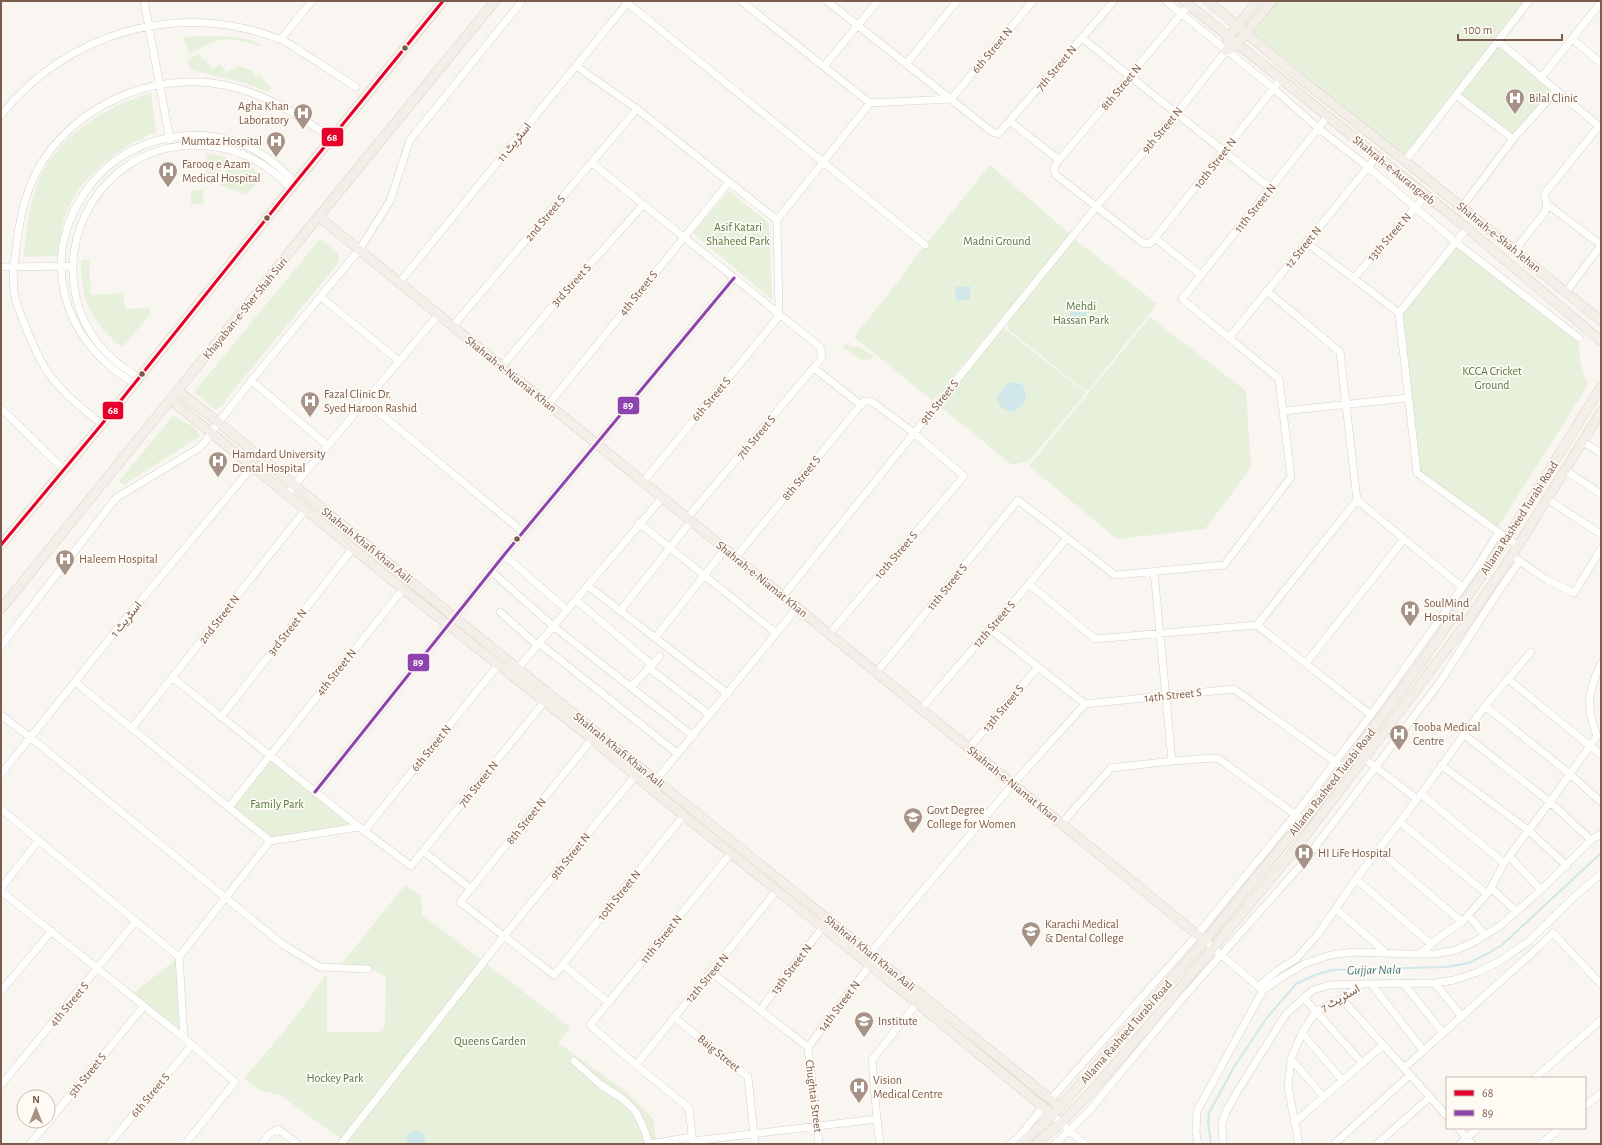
<svg xmlns="http://www.w3.org/2000/svg" width="1602" height="1145" font-family="'Alegreya Sans',Vazirmatn,sans-serif">
<rect width="100%" height="100%" fill="#f9f5f0"/>
<path fill="#e7f0db" d="M 1272,1 L 1532,1 L 1498,42 L 1557,91 L 1513,139 L 1455,94 L 1402,161 L 1246,33 Z
M 210,36 C 227,37 251,36 265,47 C 251,44 235,38 221,40 C 210,42 199,49 189,54 L 183,37 Z
M 197,54 L 200,55 L 202,60 L 206,60 L 212,69 L 220,64 L 226,73 L 238,66 L 251,70 L 255,77 L 260,75 L 269,86 L 271,87 L 269,92 L 245,83 L 191,70 L 187,61 Z
M 151,93 L 156,132 C 114,149 74,180 62,226 C 60,235 60,247 59,256 L 24,257 C 26,235 28,213 35,191 C 51,140 102,107 151,93 Z
M 206,153 L 226,157 L 216,183 L 206,181 Z
M 232,160 L 251,167 L 263,175 L 246,195 L 220,185 Z
M 990,165 L 1070,234 L 933,401 L 854,337 L 908,269 L 907,268 Z
M 191,190 L 203,190 L 204,204 L 191,204 Z
M 729,191 L 769,223 L 772,300 L 693,233 Z
M 1072,237 L 1157,304 L 1088,391 L 1086,389 L 1085,391 L 1007,328 L 1009,325 L 1004,321 Z
M 320,239 L 338,253 L 339,262 L 228,397 L 224,404 L 216,410 L 194,392 Z
M 1458,244 L 1579,338 L 1580,362 L 1588,385 L 1498,527 L 1417,473 L 1399,313 Z
M 81,260 L 89,260 L 91,295 L 123,293 L 125,309 L 149,308 L 151,313 L 122,348 C 91,319 81,304 81,260 Z
M 1150,317 L 1246,391 L 1251,468 L 1205,529 L 1117,539 L 1029,466 Z
M 1001,326 L 1086,393 L 1029,461 L 1012,465 L 936,403 Z
M 846,343 L 851,347 L 860,347 L 873,356 L 871,359 L 860,360 L 843,347 Z
M 173,416 L 194,427 L 200,436 L 124,485 L 119,481 Z
M 270,756 L 359,827 L 270,841 L 229,807 Z
M 405,885 L 421,896 L 422,915 L 570,1027 L 558,1043 L 623,1089 L 653,1119 L 657,1144 L 348,1144 L 280,1095 L 261,1091 L 244,1079 L 294,1019 L 327,974 L 327,1032 L 379,1032 L 385,1026 L 386,977 L 369,967 L 340,966 Z
M 179,957 L 184,1038 L 131,995 Z"/>
<path fill="#d0e8ea" d="M 970,286 L 970,300 L 956,301 L 955,287 Z
M1070 315a8 8 0 1 1 16 0a8 8 0 1 1-16 0Z
M 1013,382 L 1022,384 C 1030,398 1025,407 1011,412 C 1003,409 997,405 997,397 L 1008,383 Z
M 418,1131 L 424,1135 L 426,1144 L 407,1144 C 405,1136 410,1131 418,1131 Z"/>
<g fill="none" stroke-linecap="round" stroke-linejoin="round">
<path stroke="#d0e8ea" stroke-width="2" d="M 1211,1144 L 1208,1122 L 1209,1113 L 1234,1067 L 1266,1019 L 1296,984 L 1315,975 L 1332,970 L 1446,967 L 1469,963 L 1487,954 L 1502,945 L 1601,853"/>
<g stroke="#d7d1cb" stroke-width="8">
<path id="minor" d="M 144,1 L 170,140
M 625,1 L 925,245
M 741,1 L 870,103
M 827,1 L 992,132 L 998,134 L 1114,1
M 1166,1 L 1274,89 L 1318,128 L 1368,167 L 1458,244 L 1579,338
M 1189,5 L 1055,165 L 1054,170 L 1056,175 L 1143,243 L 1149,244 L 1155,238 L 1281,79
M 1082,38 L 1270,188
M 281,39 L 312,1
M 1572,39 L 1601,63
M 1498,41 L 1601,128
M 906,64 L 957,1
M 576,66 L 637,109 L 777,220
M 824,66 L 878,1
M 1541,78 L 1601,2
M 1456,95 L 1513,139
M 1,115 C 67,32 179,0 279,39 C 288,42 297,49 305,54 C 322,65 339,76 356,87
M 1011,122 L 1059,160
M 1405,161 L 1529,1
M 592,163 L 820,347 L 822,354 L 821,359 L 687,518
M 1547,204 L 1601,245 L 1566,292
M 1462,207 L 1513,139 L 1556,91
M 1467,228 L 1399,313 L 1417,473 L 1518,546
M 1155,238 L 1201,275
M 1306,242 L 1399,313
M 1515,250 L 1545,212 C 1549,205 1544,200 1545,193 L 1599,126
M 1,267 L 72,266
M 1353,279 L 1426,195
M 399,283 L 629,1
M 321,297 L 399,361
M 779,314 L 777,220 L 870,103 L 951,99 L 1033,1
M 452,327 L 637,109
M 1229,338 L 1377,156
M 501,367 L 551,308 L 643,205
M 814,368 L 861,405
M 138,377 C 123,368 108,357 97,342 C 56,288 69,208 124,168 C 148,151 177,143 206,146 C 239,148 268,164 291,188
M 251,380 L 328,446
M 134,383 C 60,341 36,251 92,183 C 129,136 200,122 253,149 C 269,158 283,169 295,183
M 365,401 L 523,532
M 548,405 L 729,182
M 1,408 L 63,469
M 1283,411 L 1408,398
M 102,424 C 82,409 58,389 45,368 C 36,353 29,336 23,320 C 20,312 16,304 15,297 C 11,279 15,259 17,241 C 20,217 25,195 36,173 C 69,108 152,70 224,85 C 261,92 291,111 321,131
M 1583,442 L 1601,453
M 1565,470 L 1601,494
M 643,482 L 780,315
M 287,494 L 438,315
M 1547,499 L 1601,534
M 1357,500 L 1462,587
M 639,523 L 776,633
M 504,555 L 567,610
M 735,558 L 864,401 L 871,401 L 914,433 L 964,476 L 829,634
M 1517,559 L 1547,580 L 1574,593 L 1601,549
M 491,571 L 553,626 L 693,736
M 1154,571 L 1172,761
M 1029,584 L 1095,639 L 1257,625 L 1357,500 L 1340,352 L 1267,291
M 588,586 L 728,694
M 783,596 L 1096,207 L 1177,113 L 1226,51
M 576,600 L 652,665
M 620,611 L 691,521
M 500,612 L 537,645
M 1257,625 L 1371,715
M 990,629 L 1085,704
M 655,638 L 725,549
M 539,643 L 678,754
M 1,646 L 116,498 L 199,448 L 205,442 L 211,432 L 255,376 L 359,250 L 390,201 L 410,140 L 522,1
M 1306,663 L 1404,539
M 518,668 L 662,498
M 649,668 L 710,715
M 876,673 L 1018,500 L 1115,575 L 1224,565 L 1291,477 L 1279,379 L 1182,299 L 1327,117
M 172,677 L 359,827 L 411,866 L 545,701
M 1508,679 L 1601,755
M 75,682 L 270,841
M 631,687 L 660,656
M 1485,706 L 1570,774 L 1601,802
M 921,709 L 1029,584 L 1067,538
M 1,715 L 30,737 L 282,944 L 320,967 L 368,969
M 221,717 L 353,548
M 132,728 L 306,509
M 1463,734 L 1550,802 L 1591,840
M 1597,736 C 1586,706 1587,692 1601,664
M 592,739 L 460,902 L 554,975 L 684,815
M 969,748 L 1038,667
M 1365,759 L 1417,799
M 1441,765 L 1528,830 L 1567,866
M 1,774 L 118,628 L 253,466
M 656,780 L 797,608
M 315,792 L 504,555 L 734,278
M 1421,794 L 1504,863
M 229,807 L 403,589
M 1,809 L 179,957
M 1400,822 L 1487,894
M 1062,823 L 1111,768 L 1172,761 L 1214,758 L 1219,759 L 1304,821
M 364,831 L 499,664
M 1378,850 L 1462,922
M 423,851 L 471,889
M 1509,856 L 1541,890
M 1356,879 L 1431,944
M 1,888 L 39,840
M 1491,888 L 1516,911
M 1,891 L 184,1038 L 235,1082 L 185,1144
M 1336,909 L 1384,951 L 1384,953
M 1468,915 L 1485,935
M 1205,941 L 1261,989
M 870,953 L 1013,784 L 1085,704 L 1234,689 L 1344,768
M 1422,954 L 1422,952 L 1444,934 L 1462,922 L 1487,894 L 1491,888 L 1504,863 L 1550,802 L 1597,736
M 563,965 L 609,1003
M 712,973 L 808,1047
M 1435,983 L 1462,1017
M 1404,984 L 1443,1033
M 1372,985 L 1423,1050
M 1258,987 L 1278,970 L 1296,959 L 1318,934 L 1356,879 L 1421,794 L 1485,706 L 1531,652
M 1,991 L 52,931
M 1304,998 L 1362,1063
M 1342,999 L 1447,1116
M 760,1010 L 822,928
M 674,1017 L 748,1077 L 755,1144
M 1302,1033 L 1342,1080
M 184,1038 L 179,957 L 270,841 L 359,827
M 808,1047 L 870,965
M 808,1047 L 819,1144
M 1291,1059 L 1324,1097
M 574,1061 L 601,1085 L 623,1099 L 636,1112 L 644,1129 L 649,1144
M 636,1065 L 777,890
M 1404,1068 L 1540,946 L 1553,933 L 1601,984
M 1535,1078 L 1601,1020
M 1,1085 L 136,921
M 1051,1099 L 1197,935 L 1287,825 L 1371,715 L 1477,567 L 1499,532
M 1585,1106 L 1601,1093
M 1053,1115 L 1068,1130 L 1085,1144
M 1295,1122 L 1383,1045
M 1458,1128 L 1472,1144
M 693,1141 L 877,1119
M 30,1144 L 144,1006
M 109,1144 L 192,1045
M 262,1144 L 269,1134 L 278,1129 L 298,1144
M 341,1144 L 504,936 L 635,776
M 649,1144 L 692,1137
M 693,1144 L 689,1108 L 636,1065 L 590,1025 L 731,853
M 880,1144 L 877,1119 L 872,1060 L 917,1003
M 1010,1144 L 1018,1138 L 1043,1107
M 1055,1144 L 1089,1111 L 1182,999 L 1302,864 L 1440,682 L 1500,589 L 1520,561
M 1198,1144 L 1196,1132 L 1197,1111 L 1263,990 L 1284,976 L 1304,964 L 1330,955 L 1355,952 L 1407,954 L 1436,954 L 1456,950 L 1474,942 L 1501,925 L 1541,890 L 1591,840 L 1601,834
M 1223,1144 L 1222,1125 L 1225,1114 L 1237,1092 L 1286,1014 L 1313,990 L 1330,985 L 1362,984
M 1299,1144 L 1288,1087 L 1291,1059 L 1302,1033 L 1316,1011 L 1342,999 L 1362,984 L 1435,983 L 1454,980 L 1478,972 L 1500,961 L 1529,941 L 1575,896 L 1601,874
M 1334,1144 L 1410,1075
M 1377,1144 L 1430,1097
M 1460,1144 L 1478,1128
M 1541,1144 L 1560,1128"/>
</g>
<g stroke="#dad1cc" stroke-width="10">
<path id="major" d="M 1184,1 L 1467,228 L 1601,341
M 1208,1 L 1297,76 L 1405,161 L 1601,321
M 1228,42 L 1229,37 L 1257,1
M 1226,51 L 1237,44 L 1272,1
M 319,217 L 1205,941
M 178,391 L 218,422 L 454,617 L 1060,1107
M 171,400 L 403,589 L 592,739 L 650,788 L 917,1003 L 1053,1115
M 1,545 L 102,424 L 291,188 L 443,1
M 1,609 L 301,238 L 495,1
M 1020,1144 L 1053,1115 L 1205,941 L 1281,847 L 1304,821 L 1421,663 L 1495,557 L 1601,387
M 1036,1144 L 1061,1123 L 1090,1093 L 1145,1030 L 1297,847 L 1465,625 L 1518,546 L 1601,412"/>
</g>
<use href="#minor" stroke="#fefefd" stroke-width="7"/>
<use href="#major" stroke="#f3eee8" stroke-width="9"/>
<g stroke="#fffaf3" stroke-width="6">
<path id="bus-1" d="M 1,545 L 102,424 L 291,188 L 443,1"/>
</g>
<g stroke="#fffaf3" stroke-width="6">
<path id="bus-2" d="M 315,792 L 504,555 L 734,278"/>
</g>
<use href="#bus-1" stroke="#e4002b" stroke-width="3"/>
<use href="#bus-2" stroke="#8e44ad" stroke-width="3"/>
</g>
<defs>
<g id="hospital-pin" transform="scale(1)"><path d="M0 17L-7.5 6A9.5 9.5 0 1 1 7.5 6Z" fill="#a69286" stroke="#fffaf3"/><path d="M-5-5h3v3.5h4V-5h3V5h-3V1.5h-4V5h-3Z" fill="#fff"/></g>
<g id="university-pin" transform="scale(1)"><path d="M0 17L-7.5 6A9.5 9.5 0 1 1 7.5 6Z" fill="#a69286" stroke="#fffaf3"/><path d="M0-5L7-2L0 1L-7-2ZM-4 1L0 2.5L4 1V4Q0 6-4 4Z" fill="#fff"/></g>
</defs>
<g fill-rule="evenodd">
<use href="#hospital-pin" x="1515" y="98"/>
<use href="#hospital-pin" x="303" y="113"/>
<use href="#hospital-pin" x="276" y="141"/>
<use href="#hospital-pin" x="168" y="171"/>
<use href="#hospital-pin" x="310" y="401"/>
<use href="#hospital-pin" x="218" y="461"/>
<use href="#hospital-pin" x="65" y="559"/>
<use href="#hospital-pin" x="1410" y="610"/>
<use href="#hospital-pin" x="1399" y="734"/>
<use href="#university-pin" x="913" y="817"/>
<use href="#hospital-pin" x="1304" y="853"/>
<use href="#university-pin" x="1031" y="931"/>
<use href="#university-pin" x="864" y="1021"/>
<use href="#hospital-pin" x="859" y="1087"/>
</g>
<g fill="#7a5c4d" stroke="#fffaf3" stroke-width="1.5">
<circle cx="405" cy="48" r="3.5"/>
<circle cx="267" cy="218" r="3.5"/>
<circle cx="142" cy="374" r="3.5"/>
<circle cx="517" cy="539" r="3.5"/>
</g>
<g text-anchor="middle" stroke-width="3.5" stroke-linejoin="round" paint-order="stroke">
<g font-size="12" fill="#7a5c4d" stroke="#fffaf3">
<text transform="translate(992 50) rotate(-50)" y="4">6th Street N</text>
<text transform="translate(1056 68) rotate(-50)" y="4">7th Street N</text>
<text transform="translate(1121 87) rotate(-50)" y="4">8th Street N</text>
<text transform="translate(1162 130) rotate(-50)" y="4">9th Street N</text>
<text transform="translate(514 142) rotate(-51)" y="4">اسٹریٹ 11</text>
<text transform="translate(1215 163) rotate(-52)" y="4">10th Street N</text>
<text transform="translate(1394 170) rotate(39)" y="4">Shahrah-e-Aurangzeb</text>
<text transform="translate(1255 208) rotate(-51)" y="4">11th Street N</text>
<text transform="translate(545 218) rotate(-50)" y="4">2nd Street S</text>
<text transform="translate(1389 237) rotate(-49)" y="4">13th Street N</text>
<text transform="translate(1499 237) rotate(39)" y="4">Shahrah-e-Shah Jehan</text>
<text transform="translate(1303 247) rotate(-51)" y="4">12 Street N</text>
<text transform="translate(571 285) rotate(-48)" y="4">3rd Street S</text>
<text transform="translate(638 293) rotate(-51)" y="4">4th Street S</text>
<text transform="translate(245 308) rotate(-51)" y="4">Khayaban-e-Sher Shah Suri</text>
<text transform="translate(511 374) rotate(39)" y="4">Shahrah-e-Niamat Khan</text>
<text transform="translate(711 399) rotate(-50)" y="4">6th Street S</text>
<text transform="translate(939 402) rotate(-51)" y="4">9th Street S</text>
<text transform="translate(756 437) rotate(-50)" y="4">7th Street S</text>
<text transform="translate(801 478) rotate(-51)" y="4">8th Street S</text>
<text transform="translate(1519 518) rotate(-57)" y="4">Allama Rasheed Turabi Road</text>
<text transform="translate(367 545) rotate(39)" y="4">Shahrah Khafi Khan Aali</text>
<text transform="translate(896 555) rotate(-49)" y="4">10th Street S</text>
<text transform="translate(762 579) rotate(39)" y="4">Shahrah-e-Niamat Khan</text>
<text transform="translate(947 587) rotate(-51)" y="4">11th Street S</text>
<text transform="translate(126 619) rotate(-51)" y="4">اسٹریٹ 1</text>
<text transform="translate(219 619) rotate(-52)" y="4">2nd Street N</text>
<text transform="translate(994 624) rotate(-49)" y="4">12th Street S</text>
<text transform="translate(287 632) rotate(-52)" y="4">3rd Street N</text>
<text transform="translate(336 672) rotate(-51)" y="4">4th Street N</text>
<text transform="translate(1173 695) rotate(-6)" y="4">14th Street S</text>
<text transform="translate(1003 708) rotate(-50)" y="4">13th Street S</text>
<text transform="translate(431 748) rotate(-51)" y="4">6th Street N</text>
<text transform="translate(619 750) rotate(39)" y="4">Shahrah Khafi Khan Aali</text>
<text transform="translate(1332 782) rotate(-52)" y="4">Allama Rasheed Turabi Road</text>
<text transform="translate(478 784) rotate(-51)" y="4">7th Street N</text>
<text transform="translate(1013 784) rotate(39)" y="4">Shahrah-e-Niamat Khan</text>
<text transform="translate(526 821) rotate(-51)" y="4">8th Street N</text>
<text transform="translate(570 856) rotate(-51)" y="4">9th Street N</text>
<text transform="translate(619 895) rotate(-51)" y="4">10th Street N</text>
<text transform="translate(661 939) rotate(-51)" y="4">11th Street N</text>
<text transform="translate(870 953) rotate(39)" y="4">Shahrah Khafi Khan Aali</text>
<text transform="translate(791 969) rotate(-53)" y="4">13th Street N</text>
<text transform="translate(707 978) rotate(-50)" y="4">12th Street N</text>
<text transform="translate(1340 998) rotate(-30)" y="4">اسٹریٹ 7</text>
<text transform="translate(69 1004) rotate(-50)" y="4">4th Street S</text>
<text transform="translate(839 1006) rotate(-53)" y="4">14th Street N</text>
<text transform="translate(1126 1032) rotate(-49)" y="4">Allama Rasheed Turabi Road</text>
<text transform="translate(719 1053) rotate(39)" y="4">Baig Street</text>
<text transform="translate(87 1075) rotate(-51)" y="4">5th Street S</text>
<text transform="translate(150 1095) rotate(-50)" y="4">6th Street S</text>
<text transform="translate(814 1096) rotate(83)" y="4">Chughtai Street</text>
</g>
<g font-size="12" fill="#7a5c4d" stroke="#fffaf3" text-anchor="start">
<text x="1529" y="102">Bilal Clinic</text>
<text x="289" y="110" text-anchor="end">Agha Khan<tspan x="289" dy="14">Laboratory</tspan></text>
<text x="262" y="145" text-anchor="end">Mumtaz Hospital</text>
<text x="182" y="168">Farooq e Azam<tspan x="182" dy="14">Medical Hospital</tspan></text>
<text x="324" y="398">Fazal Clinic Dr.<tspan x="324" dy="14">Syed Haroon Rashid</tspan></text>
<text x="232" y="458">Hamdard University<tspan x="232" dy="14">Dental Hospital</tspan></text>
<text x="79" y="563">Haleem Hospital</text>
<text x="1424" y="607">SoulMind<tspan x="1424" dy="14">Hospital</tspan></text>
<text x="1413" y="731">Tooba Medical<tspan x="1413" dy="14">Centre</tspan></text>
<text x="927" y="814">Govt Degree<tspan x="927" dy="14">College for Women</tspan></text>
<text x="1318" y="857">HI LiFe Hospital</text>
<text x="1045" y="928">Karachi Medical<tspan x="1045" dy="14">&amp; Dental College</tspan></text>
<text x="878" y="1025">Institute</text>
<text x="873" y="1084">Vision<tspan x="873" dy="14">Medical Centre</tspan></text>
</g>
<g font-size="12" fill="#537a41" stroke="#fffaf3">
<text x="738" y="231">Asif Katari<tspan x="738" dy="14">Shaheed Park</tspan></text>
<text x="997" y="245">Madni Ground</text>
<text x="1081" y="310">Mehdi<tspan x="1081" dy="14">Hassan Park</tspan></text>
<text x="1492" y="375">KCCA Cricket<tspan x="1492" dy="14">Ground</tspan></text>
<text x="277" y="808">Family Park</text>
<text x="490" y="1045">Queens Garden</text>
<text x="335" y="1082">Hockey Park</text>
</g>
<g font-size="13" font-style="italic" fill="#437c86" stroke="#fffaf3">
<text transform="translate(1374 969) rotate(-1)" y="5">Gujjar Nala</text>
</g>
</g>
<g stroke="#fffaf3" stroke-width="1.5">
<rect x="321" y="127" width="23" height="20" rx="4" fill="#e4002b"/>
<rect x="617" y="396" width="23" height="19" rx="4" fill="#8e44ad"/>
<rect x="102" y="401" width="22" height="19" rx="4" fill="#e4002b"/>
<rect x="407" y="653" width="23" height="19" rx="4" fill="#8e44ad"/>
</g>
<g font-size="11" text-anchor="middle" font-weight="bold" fill="#fff">
<text x="332" y="141">68</text>
<text x="628" y="409">89</text>
<text x="113" y="414">68</text>
<text x="418" y="666">89</text>
</g>
<rect width="1602" height="1145" fill="none" stroke="#7a5c4d" stroke-width="4"/>
<rect x="1446" y="1077" width="140" height="52" fill="#fffaf3" stroke="#cabbb1"/>
<rect x="1454" y="1090" width="20" height="6" fill="#e4002b" stroke="#cabbb1"/>
<text x="1482" y="1097" font-size="12" fill="#7a5c4d">68</text>
<rect x="1454" y="1110" width="20" height="6" fill="#8e44ad" stroke="#cabbb1"/>
<text x="1482" y="1117" font-size="12" fill="#7a5c4d">89</text>
<g transform="translate(36 1109)"><circle r="19" fill="#fffaf3" stroke="#cabbb1"/>
<path d="M0-3L7 15L0 10L-7 15Z" fill="#a69286"/>
<text y="-6" font-size="11" font-weight="bold" text-anchor="middle" fill="#7a5c4d">N</text>
</g>
<path d="M1458 34v6h104v-6" fill="none" stroke="#7a5c4d" stroke-width="2"/>
<text x="1464" y="34" font-size="12" fill="#7a5c4d" stroke="#fffaf3" stroke-width="3" paint-order="stroke">100 m</text>
</svg>
